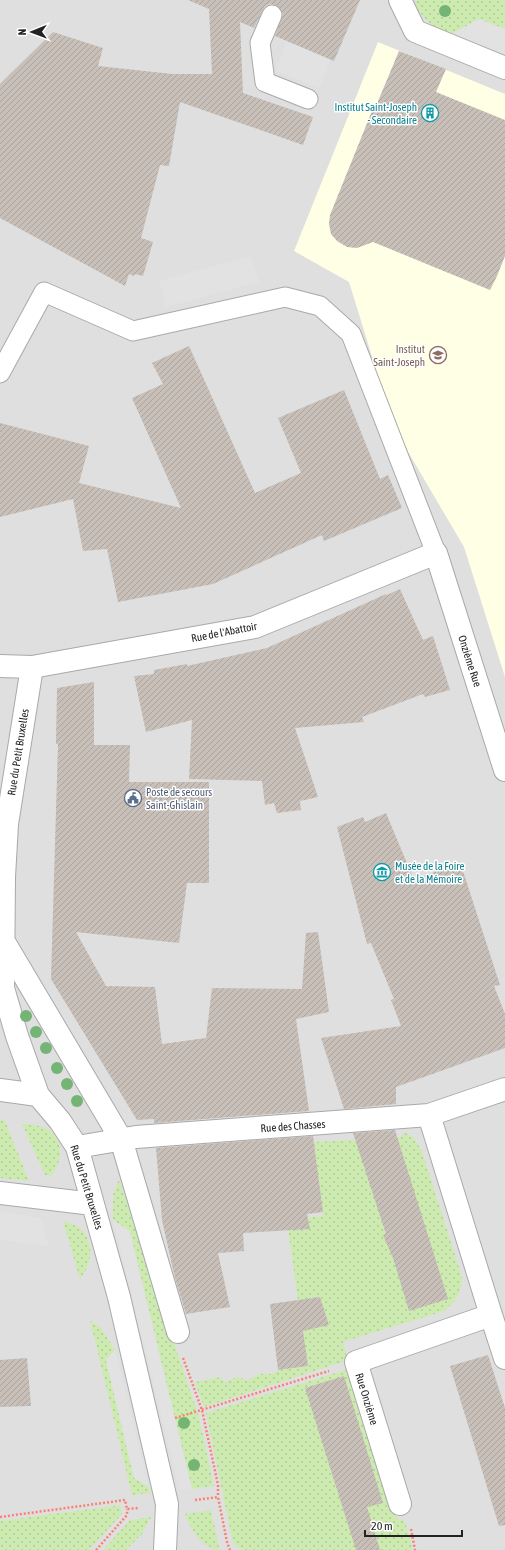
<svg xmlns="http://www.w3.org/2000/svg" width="505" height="1550" font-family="'Asap Condensed',sans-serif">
<defs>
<pattern id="grass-dots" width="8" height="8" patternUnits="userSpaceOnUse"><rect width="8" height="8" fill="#cdebb0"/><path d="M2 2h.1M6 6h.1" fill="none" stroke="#b0c997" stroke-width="1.8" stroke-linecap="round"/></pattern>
<pattern id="building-hatch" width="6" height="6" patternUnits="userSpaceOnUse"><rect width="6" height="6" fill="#c7bfb8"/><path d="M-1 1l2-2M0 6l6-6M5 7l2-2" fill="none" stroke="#aba49e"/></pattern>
</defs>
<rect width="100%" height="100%" fill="#f2efe9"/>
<path fill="#e0dfdf" d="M 0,0 L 505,0 L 505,1550 L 0,1550 Z"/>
<path fill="#ffffe5" d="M 378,42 L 505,94 L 505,677 L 464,547 L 394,428 L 349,282 L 294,251 Z"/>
<path fill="url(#grass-dots)" d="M 417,0 L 505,0 L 505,29 L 479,19 L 450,35 C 433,27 423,20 414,3 Z
M 0,1120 L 5,1121 L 29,1181 L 0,1178 Z
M 22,1124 C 32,1124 48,1126 54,1135 C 65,1147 60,1165 51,1176 L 45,1175 Z
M 404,1132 L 414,1138 L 422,1151 L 461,1274 C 464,1290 456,1302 444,1311 L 343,1342 L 348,1360 L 204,1407 L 195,1382 L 221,1377 L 224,1383 L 237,1377 L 248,1380 L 260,1374 L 273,1374 L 278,1370 L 307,1366 L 288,1229 L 304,1218 L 323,1216 L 313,1142 L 402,1137 Z
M 119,1179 L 199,1417 L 214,1486 L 192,1489 L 130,1231 L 113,1220 L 113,1195 Z
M 63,1221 C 93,1227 98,1257 80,1279 Z
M 90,1320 L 101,1328 L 115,1350 L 106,1360 L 134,1478 L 149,1487 L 151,1493 L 132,1495 Z
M 352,1368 L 398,1520 L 404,1519 L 412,1545 L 412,1550 L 247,1550 L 240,1549 L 233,1543 L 206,1413 Z
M 120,1505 L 122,1514 L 89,1550 L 0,1550 L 0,1521 Z
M 211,1510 L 219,1547 L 221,1550 C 202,1550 191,1529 185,1514 Z
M 151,1517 L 142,1534 L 126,1550 L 103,1550 L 130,1520 Z"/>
<path fill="#e2e2e2" d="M 479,19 L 505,29 L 505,58 L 450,35 Z
M 286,41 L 331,59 L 320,88 L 276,71 Z
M 251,256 L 259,282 L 166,307 L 159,281 Z
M 0,1212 L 42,1218 L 48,1246 L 0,1240 Z
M 113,1220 L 129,1231 L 192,1489 L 180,1491 Z
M 115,1350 L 149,1487 L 134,1478 L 106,1360 Z"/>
<path fill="url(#building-hatch)" d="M 188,0 L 360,0 L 334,61 L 275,36 L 283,14 L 281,9 L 276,5 L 270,4 L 265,6 L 254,28 L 240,22 L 243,93 L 313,117 L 303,145 L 180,102 L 169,166 L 160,165 L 141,238 L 153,242 L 143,276 L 135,274 L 134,276 L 129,274 L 125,286 L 0,218 L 0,84 L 53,32 L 103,48 L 98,66 L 172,74 L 212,74 L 209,9 Z
M 399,51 L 446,69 L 436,92 L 505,120 L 505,256 L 497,276 L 490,290 L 373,242 L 357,248 L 347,247 L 337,241 L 331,234 L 329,224 L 330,215 L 374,106 L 376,106 Z
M 189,346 L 255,493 L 301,473 L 278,418 L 344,390 L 380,479 L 388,475 L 402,508 L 324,541 L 322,535 L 213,584 L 118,602 L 107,549 L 83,551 L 73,499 L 0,517 L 0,423 L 89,446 L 79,483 L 181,508 L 132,398 L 163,384 L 152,363 Z
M 400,589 L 423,640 L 433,636 L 450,690 L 425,697 L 423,694 L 362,717 L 364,722 L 295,728 L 318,797 L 300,801 L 301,810 L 277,813 L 274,803 L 265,805 L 262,781 L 189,779 L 192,720 L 146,732 L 134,676 L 154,674 L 154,670 L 187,664 L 187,666 L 267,648 L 386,594 L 387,595 Z
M 94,682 L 94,745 L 130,745 L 129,782 L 209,782 L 209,883 L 187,883 L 179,943 L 76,932 L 106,986 L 155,987 L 162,1044 L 206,1038 L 212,988 L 302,989 L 306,933 L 318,932 L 329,1012 L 296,1019 L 309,1111 L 154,1123 L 154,1119 L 137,1120 L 51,979 L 58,744 L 56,744 L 57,688 Z
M 386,813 L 414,880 L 460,862 L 500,985 L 494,986 L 505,1014 L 505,1048 L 396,1087 L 396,1104 L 344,1109 L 321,1038 L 401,1026 L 391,1000 L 394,999 L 371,943 L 367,944 L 337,827 L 363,817 L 365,822 Z
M 395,1130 L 448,1299 L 409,1311 L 393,1258 L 383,1235 L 386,1234 L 353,1133 Z
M 313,1136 L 323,1212 L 307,1214 L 310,1229 L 243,1233 L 244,1251 L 218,1253 L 230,1307 L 186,1314 L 175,1278 L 162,1220 L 156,1148 Z
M 320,1297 L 329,1325 L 303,1331 L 308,1366 L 278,1370 L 270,1304 Z
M 488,1355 L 505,1408 L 505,1525 L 499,1526 L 450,1366 Z
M 27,1358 L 31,1406 L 0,1407 L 0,1360 Z
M 344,1376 L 383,1503 L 367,1507 L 380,1550 L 356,1550 L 305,1388 Z"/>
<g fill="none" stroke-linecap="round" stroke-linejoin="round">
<g stroke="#a9a9a9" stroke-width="21">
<path id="lane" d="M 272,15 L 260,43 L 265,82 L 308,99
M 0,373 L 44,292 L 133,331 L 285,297 L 320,306 L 351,334 L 436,553"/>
</g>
<g stroke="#a9a9a9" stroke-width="24">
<path id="street" d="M 400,0 L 415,31 L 505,68
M 0,666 L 32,667 L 255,627 L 436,553 L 505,770
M 32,667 L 7,824 L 4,877 L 3,988 L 17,1036 L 38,1095 L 60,1121 L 77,1147 L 119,1297 L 167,1504 L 165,1550
M 3,940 L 121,1139 L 178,1332
M 0,1090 L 38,1095
M 77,1147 L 136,1137 L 429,1115 L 505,1089
M 0,1193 L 93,1204
M 491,1315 L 505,1358
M 400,1504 L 356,1362 L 491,1315 L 429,1115"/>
</g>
<path stroke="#fa8072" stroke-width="2.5" stroke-dasharray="2 2" stroke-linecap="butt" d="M 183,1358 L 202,1410 L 218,1485 L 218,1497
M 175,1418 L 329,1371
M 195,1500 L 218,1497 L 227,1542 L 230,1550
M 0,1517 L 125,1500 L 127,1509 L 139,1508
M 411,1529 L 415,1550
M 96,1550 L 127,1515 L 127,1509"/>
<use href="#lane" stroke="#fff" stroke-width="19"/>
<use href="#street" stroke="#fff" stroke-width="22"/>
</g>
<g fill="#74b475">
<circle cx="445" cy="11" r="6"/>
<circle cx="26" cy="1016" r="6"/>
<circle cx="36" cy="1032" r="6"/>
<circle cx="46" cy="1048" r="6"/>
<circle cx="57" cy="1068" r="6"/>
<circle cx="67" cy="1084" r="6"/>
<circle cx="77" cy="1101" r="6"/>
<circle cx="184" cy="1423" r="6"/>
<circle cx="194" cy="1465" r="6"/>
</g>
<defs>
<g id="building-ring" transform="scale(0.9)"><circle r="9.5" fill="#fff" stroke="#0f9aa8" stroke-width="1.5"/><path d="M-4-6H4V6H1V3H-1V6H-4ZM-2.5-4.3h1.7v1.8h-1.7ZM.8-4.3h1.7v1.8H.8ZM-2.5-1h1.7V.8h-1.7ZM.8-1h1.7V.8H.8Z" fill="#0f9aa8"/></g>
<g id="school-ring" transform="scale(0.9)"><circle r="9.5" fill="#fff" stroke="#8d6e63" stroke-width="1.5"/><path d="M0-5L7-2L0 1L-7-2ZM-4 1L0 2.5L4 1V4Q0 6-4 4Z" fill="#8d6e63"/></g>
<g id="civic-ring" transform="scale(0.9)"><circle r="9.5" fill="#fff" stroke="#5c6f8a" stroke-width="1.5"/><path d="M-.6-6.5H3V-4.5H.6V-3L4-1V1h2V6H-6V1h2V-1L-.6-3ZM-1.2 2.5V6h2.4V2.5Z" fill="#5c6f8a"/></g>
<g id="museum-ring" transform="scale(0.9)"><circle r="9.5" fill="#fff" stroke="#0f9aa8" stroke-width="1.5"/><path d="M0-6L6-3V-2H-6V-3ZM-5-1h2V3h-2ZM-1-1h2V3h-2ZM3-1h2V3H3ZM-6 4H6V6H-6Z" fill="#0f9aa8"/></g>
</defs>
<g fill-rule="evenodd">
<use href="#building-ring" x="430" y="113"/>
<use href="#school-ring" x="438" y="355"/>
<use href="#civic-ring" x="133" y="798"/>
<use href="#museum-ring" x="382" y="872"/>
</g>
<g text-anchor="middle" stroke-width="3" stroke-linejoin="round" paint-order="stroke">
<g font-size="11" fill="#0d838f" stroke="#fff" text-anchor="end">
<text x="417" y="111">Institut Saint-Joseph<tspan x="417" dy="13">- Secondaire</tspan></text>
<text x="395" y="870" text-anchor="start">Musée de la Foire<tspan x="395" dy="13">et de la Mémoire</tspan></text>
</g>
<g font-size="11" fill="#785e54" stroke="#fff" text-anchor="end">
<text x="425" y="353">Institut<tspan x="425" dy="13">Saint-Joseph</tspan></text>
</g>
<g font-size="11" fill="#222" stroke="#fff">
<text transform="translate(224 632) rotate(-11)" y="4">Rue de l'Abattoir</text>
<text transform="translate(470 661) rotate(72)" y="4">Onzième Rue</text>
<text transform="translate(18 752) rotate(-81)" y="4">Rue du Petit Bruxelles</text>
<text transform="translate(293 1126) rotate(-4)" y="4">Rue des Chasses</text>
<text transform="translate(87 1187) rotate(73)" y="4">Rue du Petit Bruxelles</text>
<text transform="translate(367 1399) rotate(73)" y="4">Rue Onzième</text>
</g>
<g font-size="11" fill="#4e5e75" stroke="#fff" text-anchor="start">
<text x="146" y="796">Poste de secours<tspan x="146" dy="13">Saint-Ghislain</tspan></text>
</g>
</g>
<g transform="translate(32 32) rotate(269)" stroke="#ffffff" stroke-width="3" paint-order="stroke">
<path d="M0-3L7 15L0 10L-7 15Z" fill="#222222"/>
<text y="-6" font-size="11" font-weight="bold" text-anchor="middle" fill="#222222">N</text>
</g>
<path d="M365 1530v6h97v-6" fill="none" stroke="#222222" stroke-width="2"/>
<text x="371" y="1530" font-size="12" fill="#222222" stroke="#ffffff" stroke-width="3" paint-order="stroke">20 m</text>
</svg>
